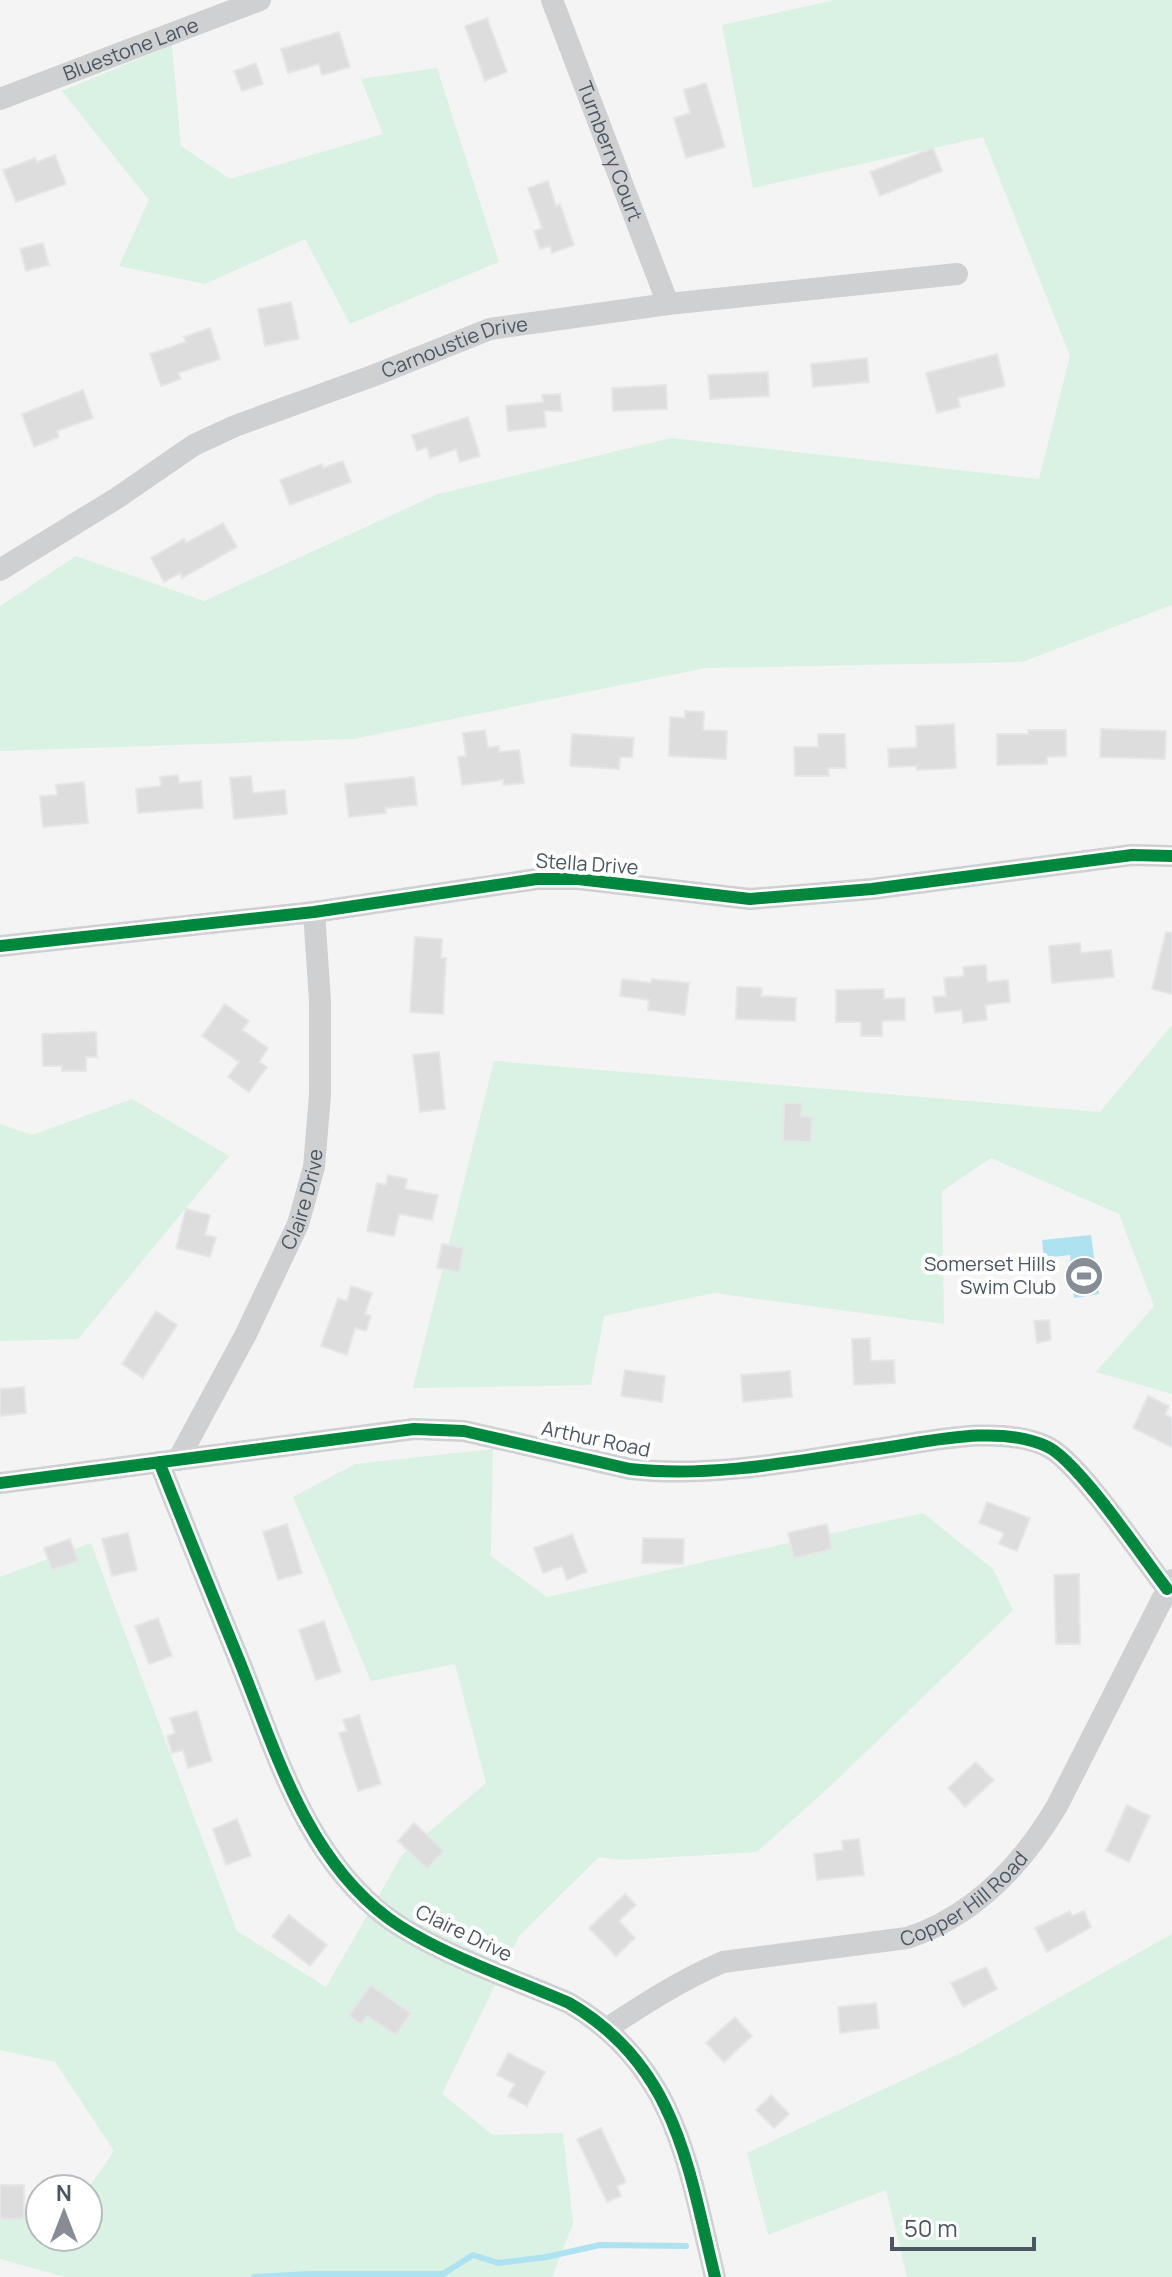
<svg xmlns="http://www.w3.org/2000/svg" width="1172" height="2277" font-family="Manrope,sans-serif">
<rect width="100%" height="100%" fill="#f4f4f4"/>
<path fill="#d9f2e3" d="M 835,0 L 1172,0 L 1172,605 L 1022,662 L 706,668 L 353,739 L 0,751 L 0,606 L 76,556 L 204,601 L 438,494 L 671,438 L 1039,479 L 1070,356 L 983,137 L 753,188 L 722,25 Z
M 172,45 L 181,146 L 230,179 L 383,134 L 361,79 L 437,68 L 499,262 L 350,324 L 305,239 L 205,284 L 119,266 L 149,200 L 62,91 Z
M 1172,1025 L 1172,1394 L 1096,1372 L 1154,1306 L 1119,1214 L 991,1158 L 942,1191 L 944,1324 L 714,1293 L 604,1316 L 591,1385 L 413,1388 L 494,1061 L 1100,1112 Z
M 132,1099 L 229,1156 L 78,1339 L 0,1341 L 0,1124 L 32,1135 Z
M 493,1449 L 491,1556 L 547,1597 L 923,1513 L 993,1569 L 1013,1610 L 837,1780 L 757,1852 L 622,1860 L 599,1857 L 519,1936 L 442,2094 L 493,2135 L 563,2133 L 573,2224 L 552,2277 L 65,2277 L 0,2259 L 0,2203 L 40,2205 L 40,2237 L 88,2237 L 88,2189 L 114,2151 L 55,2062 L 0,2050 L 0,1577 L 91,1543 L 237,1931 L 326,1987 L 402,1855 L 486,1783 L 455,1664 L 371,1681 L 293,1497 L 355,1464 Z
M 1172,1934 L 1172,2277 L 907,2277 L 886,2190 L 768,2235 L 747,2153 L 963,2052 Z"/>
<path fill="#aee2f0" d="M 1091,1235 L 1099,1294 L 1074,1298 L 1070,1255 L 1044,1258 L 1042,1240 Z"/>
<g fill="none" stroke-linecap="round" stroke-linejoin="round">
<path stroke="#aee2f0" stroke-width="6" d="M 254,2277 L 308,2274 L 443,2274 L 473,2255 L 498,2263 L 546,2257 L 600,2245 L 686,2246"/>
</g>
<path fill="#ddddde" stroke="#e5e6e7" stroke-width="2" d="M 487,18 L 507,72 L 485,81 L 465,26 Z
M 339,32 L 350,67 L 322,75 L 319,64 L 288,73 L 281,49 Z
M 256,63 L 263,84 L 242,91 L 234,71 Z
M 706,83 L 725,147 L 686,158 L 674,118 L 690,113 L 684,90 Z
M 933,148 L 942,171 L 880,196 L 870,172 Z
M 55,155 L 66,184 L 16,202 L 3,170 L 35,158 L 37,162 Z
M 548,181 L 556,206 L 560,204 L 574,245 L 552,253 L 550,246 L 540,249 L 534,231 L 542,228 L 528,188 Z
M 43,243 L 49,265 L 26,271 L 20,249 Z
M 291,302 L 299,339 L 265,346 L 258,309 Z
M 210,328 L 220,359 L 178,373 L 181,379 L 161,386 L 150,354 L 186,342 L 184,337 Z
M 997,354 L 1005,386 L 958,398 L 960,407 L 937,413 L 926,373 Z
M 867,358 L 869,382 L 813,387 L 811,364 Z
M 768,372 L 769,396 L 710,399 L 708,375 Z
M 666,385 L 667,409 L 613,411 L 612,388 Z
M 83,390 L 93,418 L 57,431 L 59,437 L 34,447 L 22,414 Z
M 560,394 L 562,411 L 544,411 L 546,427 L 508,431 L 506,406 L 543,402 L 542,395 Z
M 468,417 L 480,456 L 460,462 L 456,449 L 430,458 L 427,447 L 417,451 L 412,435 Z
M 343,461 L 351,482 L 290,505 L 280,480 L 322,464 L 323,468 Z
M 223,523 L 237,547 L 182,578 L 180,573 L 164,582 L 151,558 L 184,539 L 186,543 Z
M 685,711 L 704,712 L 703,730 L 727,731 L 726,759 L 669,756 L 670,717 L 685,718 Z
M 954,724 L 956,768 L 917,770 L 917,766 L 889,767 L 888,749 L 917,747 L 916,726 Z
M 1101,729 L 1166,731 L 1165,759 L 1100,757 Z
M 485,730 L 488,748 L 499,746 L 499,752 L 519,750 L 524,783 L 503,785 L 503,780 L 462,785 L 458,757 L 466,756 L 463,733 Z
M 1028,730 L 1066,730 L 1066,756 L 1047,757 L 1047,764 L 997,765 L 997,734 L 1028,734 Z
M 572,734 L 634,738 L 632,757 L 620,757 L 619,769 L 570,766 Z
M 818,734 L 845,734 L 846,768 L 828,768 L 829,776 L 795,776 L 794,747 L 818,747 Z
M 178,775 L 179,783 L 201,781 L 203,808 L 138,813 L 136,789 L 161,786 L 160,777 Z
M 251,776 L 253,793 L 285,790 L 287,814 L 234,819 L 230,778 Z
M 414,777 L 417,805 L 385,808 L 386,813 L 349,817 L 345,784 Z
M 84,782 L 88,823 L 43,827 L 40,796 L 57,795 L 56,785 Z
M 1166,932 L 1172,933 L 1172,994 L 1152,989 Z
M 415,937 L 442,939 L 441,958 L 446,958 L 443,1014 L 410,1012 Z
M 1080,943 L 1081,953 L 1111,950 L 1114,977 L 1052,983 L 1049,946 Z
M 986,965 L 987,982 L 1008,980 L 1010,1002 L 985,1005 L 987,1020 L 963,1023 L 962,1010 L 935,1013 L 933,997 L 946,996 L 944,978 L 964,976 L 963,967 Z
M 622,979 L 651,983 L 652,979 L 689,983 L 685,1015 L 648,1010 L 649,1000 L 620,996 Z
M 737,987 L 762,988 L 761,996 L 796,998 L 795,1021 L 736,1019 Z
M 884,989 L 884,999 L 905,998 L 905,1020 L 882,1021 L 882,1036 L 861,1036 L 861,1022 L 836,1022 L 836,990 Z
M 225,1004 L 249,1021 L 242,1030 L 268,1048 L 259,1062 L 267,1067 L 249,1092 L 228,1077 L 239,1062 L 202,1036 Z
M 96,1032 L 97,1057 L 86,1057 L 86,1071 L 62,1071 L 62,1066 L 43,1066 L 42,1034 Z
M 439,1052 L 445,1109 L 420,1112 L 413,1055 Z
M 784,1103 L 802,1103 L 801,1116 L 812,1117 L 811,1142 L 783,1141 Z
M 388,1175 L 407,1179 L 405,1189 L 438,1195 L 432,1220 L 399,1214 L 394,1236 L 367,1231 L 377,1183 L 386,1185 Z
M 186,1209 L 210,1215 L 205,1235 L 216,1237 L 210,1257 L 176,1248 Z
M 442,1244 L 464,1248 L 459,1272 L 437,1268 Z
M 351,1286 L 372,1293 L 365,1314 L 371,1316 L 366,1331 L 355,1328 L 347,1355 L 321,1346 L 338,1298 L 347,1301 Z
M 156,1311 L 177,1325 L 143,1378 L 122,1364 Z
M 1049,1320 L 1051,1340 L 1037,1343 L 1034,1321 Z
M 870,1338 L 871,1361 L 894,1360 L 895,1383 L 854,1385 L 852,1339 Z
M 625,1370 L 665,1376 L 662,1402 L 621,1396 Z
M 790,1371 L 792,1397 L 743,1402 L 741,1375 Z
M 24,1387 L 26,1413 L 0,1416 L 0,1389 Z
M 1148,1396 L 1169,1406 L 1165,1414 L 1172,1418 L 1172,1447 L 1133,1428 Z
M 987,1502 L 1030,1518 L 1017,1551 L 999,1544 L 1004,1533 L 979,1523 Z
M 287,1524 L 302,1573 L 278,1580 L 263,1532 Z
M 827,1524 L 832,1549 L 794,1558 L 788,1533 Z
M 128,1533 L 137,1570 L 112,1576 L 102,1539 Z
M 572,1534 L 587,1572 L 567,1580 L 562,1566 L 543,1573 L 534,1548 Z
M 643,1538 L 684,1539 L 683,1564 L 642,1563 Z
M 70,1539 L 78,1561 L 52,1570 L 44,1548 Z
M 1079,1574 L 1080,1644 L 1056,1644 L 1054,1575 Z
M 158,1618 L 172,1656 L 149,1664 L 135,1626 Z
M 324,1621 L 341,1672 L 316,1680 L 299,1630 Z
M 197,1711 L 212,1761 L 188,1768 L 183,1750 L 172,1753 L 167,1736 L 175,1733 L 170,1718 Z
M 359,1715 L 381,1784 L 358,1791 L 339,1733 L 347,1731 L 343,1720 Z
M 976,1762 L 994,1780 L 965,1807 L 948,1788 Z
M 1127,1805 L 1150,1816 L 1129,1862 L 1106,1851 Z
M 237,1819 L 251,1856 L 226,1865 L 213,1829 Z
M 414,1823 L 444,1851 L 427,1869 L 398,1841 Z
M 859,1839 L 864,1875 L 817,1880 L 814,1854 L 843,1850 L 842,1841 Z
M 625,1894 L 636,1905 L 619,1921 L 635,1938 L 616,1956 L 589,1928 Z
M 1070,1911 L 1072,1916 L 1084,1911 L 1091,1927 L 1047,1952 L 1035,1928 Z
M 289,1915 L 327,1945 L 310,1966 L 272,1936 Z
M 986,1967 L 997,1989 L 963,2007 L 951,1983 Z
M 370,1985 L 411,2013 L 396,2035 L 367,2016 L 361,2024 L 349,2016 Z
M 876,2003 L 879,2028 L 840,2033 L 838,2007 Z
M 735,2017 L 752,2036 L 724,2062 L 706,2043 Z
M 508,2053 L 545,2072 L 527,2106 L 508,2096 L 515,2084 L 497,2075 Z
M 771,2095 L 789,2114 L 774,2128 L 756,2110 Z
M 601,2128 L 626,2182 L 617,2186 L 621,2196 L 607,2202 L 577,2139 Z
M 0,2185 L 24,2185 L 24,2219 L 0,2219 Z"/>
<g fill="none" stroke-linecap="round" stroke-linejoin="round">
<g stroke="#ced0d2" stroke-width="22">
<path id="s1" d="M 552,0 L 668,304"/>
<path id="s2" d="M 0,99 L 260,0"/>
<path id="s3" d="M 0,570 L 117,498 L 194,445 L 235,426 L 375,375 L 490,329 L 668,304 L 957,274"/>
<path d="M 0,946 L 314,912 L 537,879 L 578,879 L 750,899 L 872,889 L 1132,855 L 1172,856"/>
<path id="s4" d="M 178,1460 L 246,1334 L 298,1224 L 314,1167 L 320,1095 L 320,1001 L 314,912"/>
<path d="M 159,1462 C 186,1530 213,1597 241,1665 C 277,1755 307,1858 388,1918 C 436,1953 514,1979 569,2003 C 677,2066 688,2167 715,2277"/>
<path d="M 0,1483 L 414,1429 L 464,1431 L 630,1469 C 711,1478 797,1461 877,1449 C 928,1442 997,1424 1046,1446 C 1077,1459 1143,1558 1167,1589"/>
<path id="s5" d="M 606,2029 C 644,2004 681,1980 723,1962 L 907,1938 C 975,1916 1022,1865 1057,1806 L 1172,1580"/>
</g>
<g stroke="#fff" stroke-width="17">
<path id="cycleway" d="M 0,946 L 314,912 L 537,879 L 578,879 L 750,899 L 872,889 L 1132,855 L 1172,856
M 159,1462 C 186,1530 213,1597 241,1665 C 277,1755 307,1858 388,1918 C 436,1953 514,1979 569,2003 C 677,2066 688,2167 715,2277
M 0,1483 L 414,1429 L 464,1431 L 630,1469 C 711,1478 797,1461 877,1449 C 928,1442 997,1424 1046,1446 C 1077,1459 1143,1558 1167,1589"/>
</g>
<use href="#cycleway" stroke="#00873e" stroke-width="12"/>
</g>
<defs>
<g id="stadium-disc" transform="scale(2)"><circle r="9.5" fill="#868d94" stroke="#fff"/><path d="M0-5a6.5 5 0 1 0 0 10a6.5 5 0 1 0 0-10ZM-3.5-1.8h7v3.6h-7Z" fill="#fff"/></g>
</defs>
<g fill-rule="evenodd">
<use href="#stadium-disc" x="1084" y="1276"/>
</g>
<g text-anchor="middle" stroke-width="8" stroke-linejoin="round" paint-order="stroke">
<g font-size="20" fill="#4a5661" stroke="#fff">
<text dy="7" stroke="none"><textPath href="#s2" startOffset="140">Bluestone Lane</textPath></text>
<text dy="7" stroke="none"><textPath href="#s1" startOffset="162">Turnberry Court</textPath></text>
<text dy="7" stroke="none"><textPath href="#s3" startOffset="510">Carnoustie Drive</textPath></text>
<text transform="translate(587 864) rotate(4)" y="7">Stella Drive</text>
<text dy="7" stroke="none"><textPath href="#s4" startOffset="290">Claire Drive</textPath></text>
<text transform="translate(596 1439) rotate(12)" y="7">Arthur Road</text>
<text dy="7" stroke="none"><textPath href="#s5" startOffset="390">Copper Hill Road</textPath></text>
<text transform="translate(464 1933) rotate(26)" y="7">Claire Drive</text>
</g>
<g font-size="20" fill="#4a5661" stroke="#fff" text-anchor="end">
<text x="1056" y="1271">Somerset Hills<tspan x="1056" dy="23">Swim Club</tspan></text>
</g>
</g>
<g transform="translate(64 2213)"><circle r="38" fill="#ffffff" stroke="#b7bbc0" stroke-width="2"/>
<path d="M0-6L14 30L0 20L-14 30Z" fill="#868d94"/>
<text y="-12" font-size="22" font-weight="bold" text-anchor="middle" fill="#4a5661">N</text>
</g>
<path d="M892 2237v12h142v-12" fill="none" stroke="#4a5661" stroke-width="4"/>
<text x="904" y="2237" font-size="24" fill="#4a5661" stroke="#ffffff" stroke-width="6" paint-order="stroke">50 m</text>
</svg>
